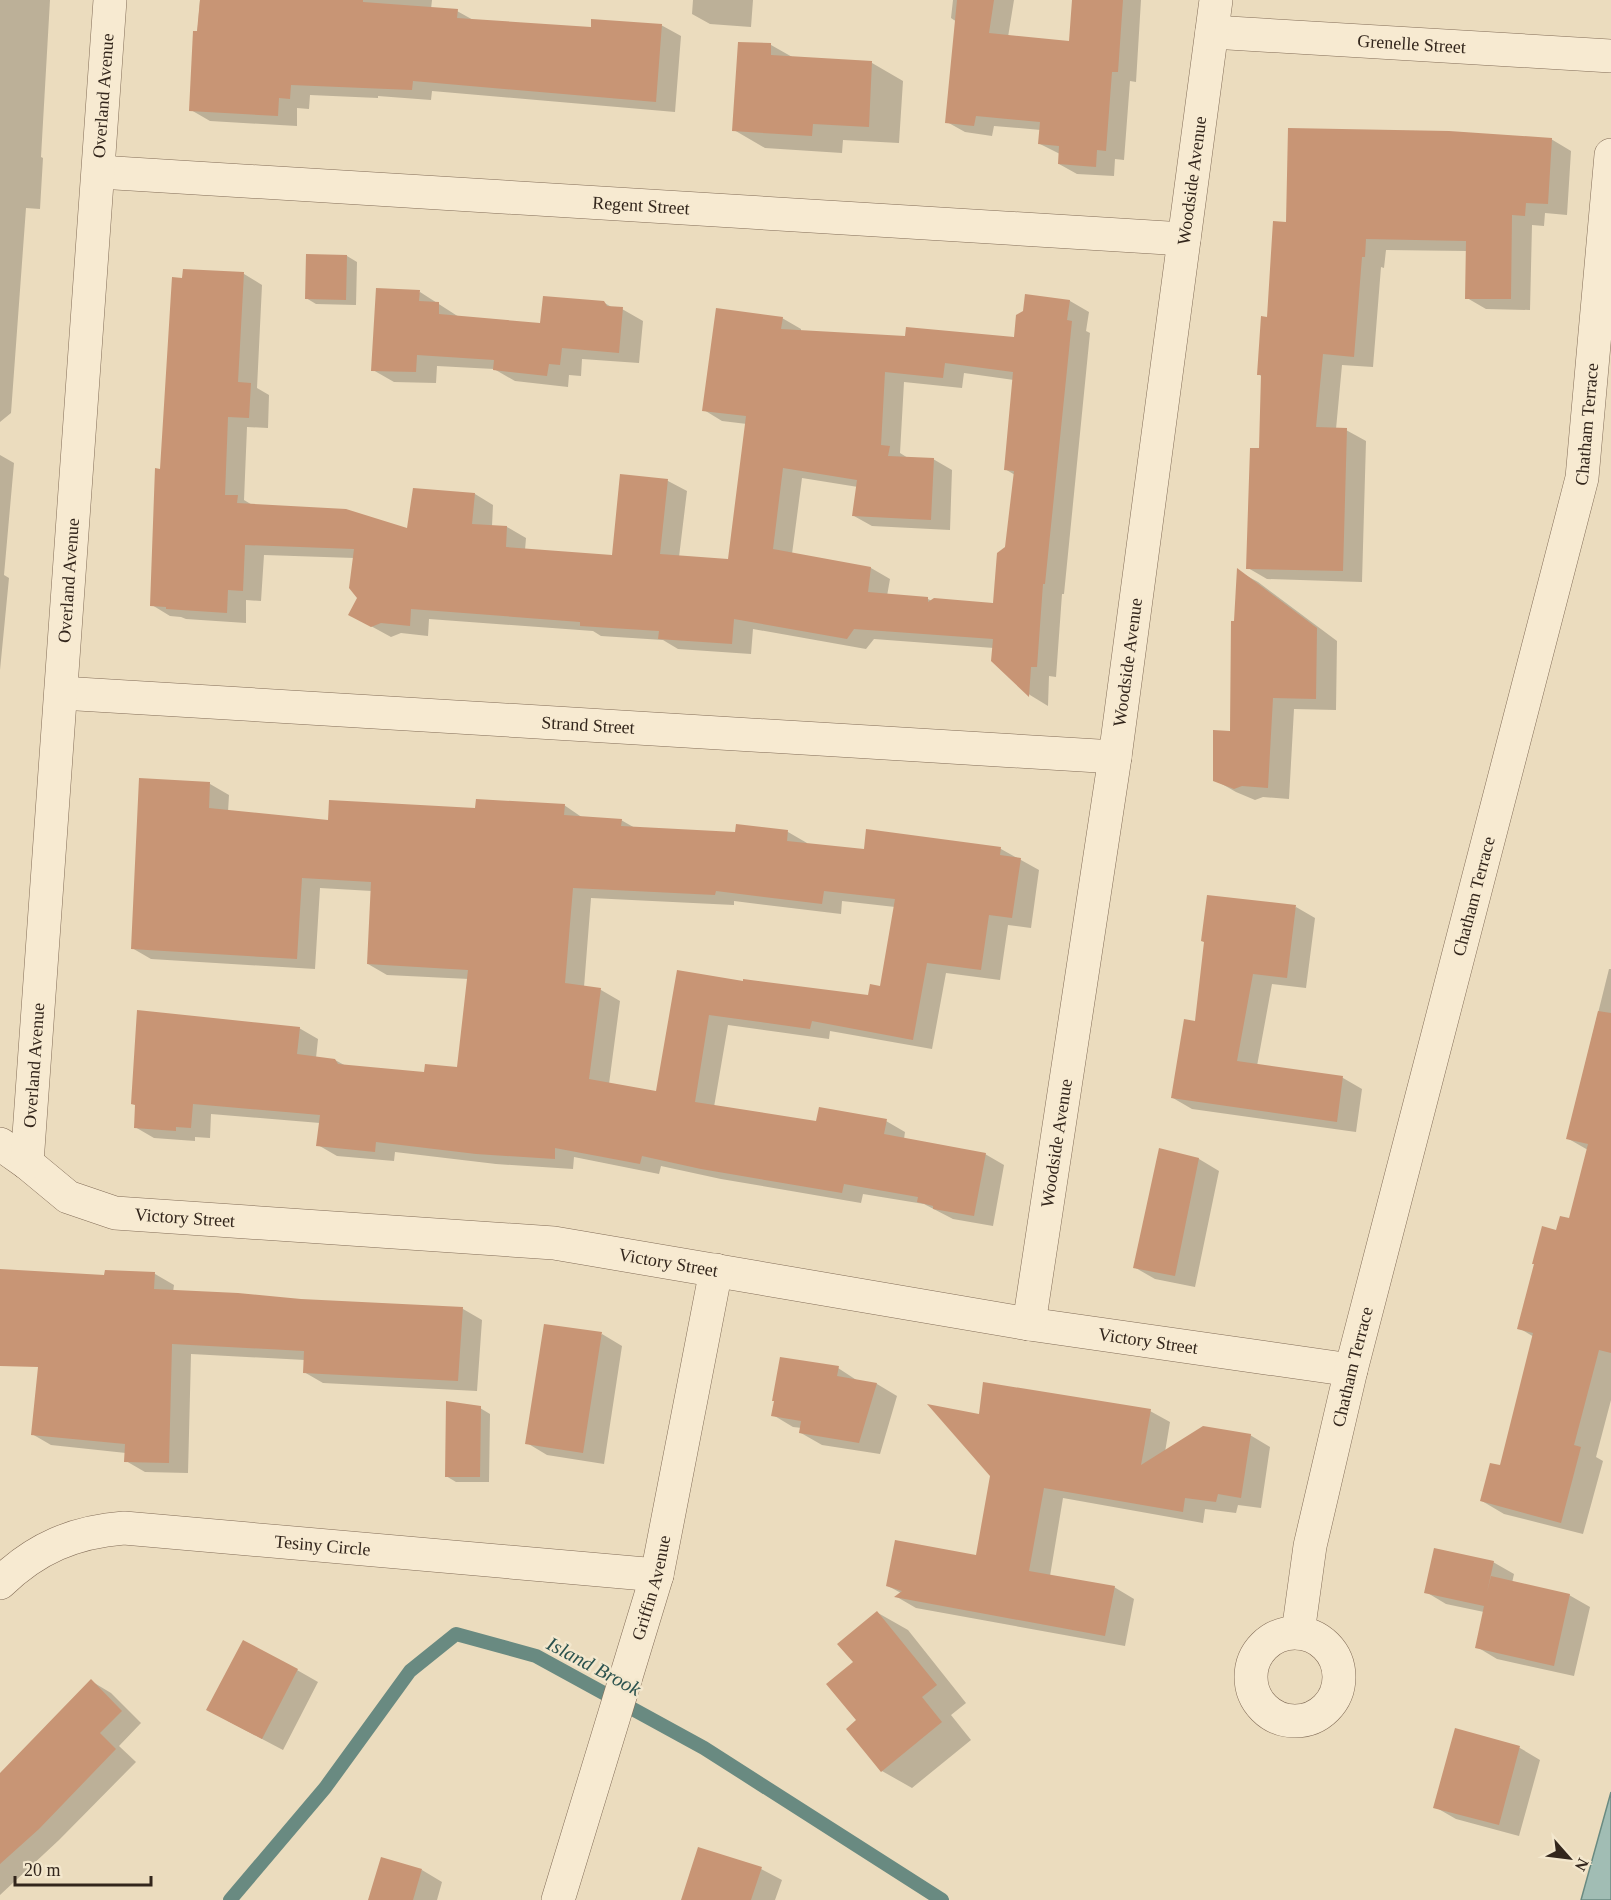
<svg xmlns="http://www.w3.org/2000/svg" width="1611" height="1900" font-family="'Times New Roman',serif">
<rect width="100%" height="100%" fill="#ebdcbe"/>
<path fill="#a1bdb4" stroke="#698a81" stroke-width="1.5" d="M 1611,1792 L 1611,1900 L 1581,1900 Z"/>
<path fill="#0003" fill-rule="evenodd" d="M 0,0 L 50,0 L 41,157 L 43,158 L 40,209 L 26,208 L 11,413 L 0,422 Z
M 200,0 L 432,0 L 431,9 L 457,11 L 475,21 L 592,29 L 661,25 L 681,36 L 675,112 L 432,91 L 431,100 L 378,96 L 378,98 L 310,95 L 309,109 L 297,108 L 297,126 L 210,121 L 191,110 Z
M 693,0 L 753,0 L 751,27 L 710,24 L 692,14 Z
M 953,0 L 1014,0 L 1008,37 L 1071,43 L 1074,0 L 1141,0 L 1136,82 L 1130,81 L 1124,160 L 1115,159 L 1114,176 L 1077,174 L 1059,164 L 1060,154 L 1040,144 L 1041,130 L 994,126 L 992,136 L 965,132 L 947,122 L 957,22 L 951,18 Z
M 739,44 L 771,45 L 794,58 L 872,63 L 903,81 L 899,143 L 843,140 L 842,153 L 765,148 L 734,130 Z
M 1551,139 L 1571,151 L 1567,215 L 1545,213 L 1544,226 L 1532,225 L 1530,310 L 1486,309 L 1467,298 L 1467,251 L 1386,250 L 1384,268 L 1381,267 L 1373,367 L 1342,365 L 1336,429 L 1346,430 L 1366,441 L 1362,582 L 1267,579 L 1248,568 L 1261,450 L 1263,377 L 1258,374 L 1287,224 Z
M 347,256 L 357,262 L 356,305 L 316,304 L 306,298 Z
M 244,274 L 262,285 L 257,388 L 269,395 L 268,428 L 247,427 L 244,500 L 254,506 L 408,530 L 475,494 L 493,505 L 492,526 L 507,527 L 526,538 L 525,550 L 614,557 L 622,476 L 668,481 L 687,491 L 679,557 L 730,560 L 747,424 L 722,421 L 704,410 L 782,318 L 801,329 L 801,332 L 907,338 L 1015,339 L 1025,312 L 1027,296 L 1070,301 L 1089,312 L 1086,331 L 1090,333 L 1064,594 L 1062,594 L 1056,677 L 1049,676 L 1048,706 L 1030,695 L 993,661 L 994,648 L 874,639 L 866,649 L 753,629 L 751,654 L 678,649 L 663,640 L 601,636 L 593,631 L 429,619 L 428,636 L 401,633 L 391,637 L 369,625 L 359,598 L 355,558 L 264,555 L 261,601 L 246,600 L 246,623 L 186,619 L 181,617 L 170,616 L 152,605 L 162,470 L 184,279 ZM 964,373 L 1014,380 L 1005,469 L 1015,475 L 1006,548 L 994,604 L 932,601 L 928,599 L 887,596 L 890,579 L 871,568 L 792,554 L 802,478 L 858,487 L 854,516 L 872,526 L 950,530 L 952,470 L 933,459 L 908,458 L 900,453 L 904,382 L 962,388 Z
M 420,292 L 459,317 L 542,325 L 603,302 L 613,308 L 622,309 L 643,321 L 639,363 L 582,359 L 581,376 L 569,375 L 568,387 L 515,381 L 494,369 L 437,366 L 436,383 L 394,382 L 373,370 Z
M 0,455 L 14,463 L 4,575 L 9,578 L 0,670 Z
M 1238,571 L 1258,582 L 1337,641 L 1336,710 L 1294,709 L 1289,799 L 1263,797 L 1255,800 L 1236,792 L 1215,780 L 1232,732 Z
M 141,779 L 210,784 L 229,795 L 228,812 L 329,821 L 477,810 L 564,805 L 583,818 L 621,820 L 635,828 L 736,834 L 737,826 L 788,832 L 807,843 L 807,844 L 865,851 L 868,831 L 1001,849 L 1039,870 L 1031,928 L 1008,925 L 1000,980 L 946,973 L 932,1049 L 830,1031 L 829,1039 L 728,1025 L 714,1107 L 817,1123 L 886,1121 L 905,1132 L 904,1139 L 985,1154 L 1004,1165 L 993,1226 L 953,1219 L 924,1204 L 863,1194 L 861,1203 L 721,1179 L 661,1166 L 659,1174 L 574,1157 L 573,1169 L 496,1164 L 395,1152 L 394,1161 L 337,1156 L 318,1145 L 320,1123 L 211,1114 L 210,1138 L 195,1137 L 195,1141 L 154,1138 L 135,1127 L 299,1028 L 318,1039 L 316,1058 L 335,1060 L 346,1066 L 426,1074 L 459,1069 L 469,979 L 387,975 L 368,964 L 372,891 L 320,888 L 315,969 L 151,959 L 132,948 ZM 591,898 L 734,905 L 734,901 L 841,914 L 842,901 L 895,907 L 881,988 L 869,996 L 744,982 L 678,971 L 657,1093 L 609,1084 L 620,1001 L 601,990 L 584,987 Z
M 1296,907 L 1315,918 L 1306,988 L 1272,984 L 1257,1066 L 1343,1078 L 1362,1089 L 1356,1132 L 1192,1109 L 1173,1098 L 1197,1023 Z
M 1609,969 L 1611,969 L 1611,1400 L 1596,1457 L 1603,1461 L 1583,1534 L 1504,1514 L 1482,1501 L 1501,1467 L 1534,1337 L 1519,1328 L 1557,1232 L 1570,1220 L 1588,1150 L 1567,1138 Z
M 1160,1150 L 1199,1159 L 1219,1171 L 1195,1287 L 1155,1279 L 1134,1267 Z
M 0,1270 L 106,1277 L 155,1274 L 174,1285 L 173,1292 L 300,1301 L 463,1309 L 482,1320 L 477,1391 L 323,1383 L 304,1372 L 305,1360 L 191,1354 L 188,1473 L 145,1472 L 126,1461 L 126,1453 L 51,1445 L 32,1434 L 40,1362 L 0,1298 Z
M 602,1334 L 622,1346 L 604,1464 L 547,1455 L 527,1443 Z
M 838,1368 L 858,1381 L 877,1384 L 897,1396 L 880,1454 L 822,1445 L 801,1433 L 802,1428 L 793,1427 L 773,1415 Z
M 480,1408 L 490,1414 L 489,1482 L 456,1482 L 446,1476 Z
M 1150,1411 L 1170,1422 L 1165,1452 L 1250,1435 L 1270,1447 L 1261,1508 L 1238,1505 L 1236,1513 L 1205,1509 L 1203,1523 L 1063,1498 L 1050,1576 L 1114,1587 L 1134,1599 L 1125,1646 L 916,1608 L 897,1597 L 901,1593 L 888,1586 L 977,1556 L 992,1475 L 980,1416 Z
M 1493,1562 L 1514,1574 L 1512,1583 L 1569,1595 L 1590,1607 L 1574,1676 L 1497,1659 L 1477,1647 L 1484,1612 L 1446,1604 L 1426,1592 Z
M 878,1613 L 908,1630 L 966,1703 L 951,1715 L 971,1740 L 912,1788 L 882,1771 L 858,1721 L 855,1663 Z
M 297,1670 L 318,1682 L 283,1750 L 228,1721 Z
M 91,1681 L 111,1693 L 141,1723 L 119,1746 L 136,1762 L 59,1840 L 0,1895 L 0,1775 Z
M 1456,1730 L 1520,1748 L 1540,1760 L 1519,1836 L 1456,1819 L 1435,1807 Z
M 761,1869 L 782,1880 L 775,1900 L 682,1900 Z
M 422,1870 L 442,1882 L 437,1900 L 369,1900 Z"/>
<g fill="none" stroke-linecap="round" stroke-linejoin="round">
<path stroke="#698a81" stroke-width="14" d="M 230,1900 L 325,1788 L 410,1671 L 456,1634 L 536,1656 L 704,1748 L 942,1900"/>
</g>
<path fill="#c89575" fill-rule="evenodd" d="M 200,0 L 363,0 L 363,2 L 458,9 L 457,18 L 591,27 L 591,19 L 662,24 L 656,102 L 413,81 L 412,90 L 291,85 L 290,99 L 279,98 L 278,116 L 189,111 L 193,31 L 197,31 Z
M 957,0 L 994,0 L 989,33 L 1069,41 L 1072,0 L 1123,0 L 1118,72 L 1112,72 L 1106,151 L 1097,150 L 1096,167 L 1058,164 L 1059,146 L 1038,144 L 1040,122 L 976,116 L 974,126 L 945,123 Z
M 738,42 L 771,43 L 771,55 L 872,61 L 869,127 L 813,124 L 812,136 L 732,131 Z
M 1288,128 L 1449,131 L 1552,138 L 1548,204 L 1526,203 L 1525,216 L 1512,215 L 1511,299 L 1465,299 L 1466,241 L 1366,239 L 1365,257 L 1362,257 L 1354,357 L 1323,354 L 1316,427 L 1347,428 L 1343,571 L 1246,569 L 1250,448 L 1259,448 L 1261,375 L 1257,375 L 1261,316 L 1267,317 L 1273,221 L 1286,222 Z
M 306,254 L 347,255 L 346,300 L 305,299 Z
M 183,269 L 244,272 L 238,382 L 251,383 L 249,418 L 228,417 L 225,495 L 238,495 L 237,503 L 346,509 L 407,528 L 413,488 L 475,493 L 472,524 L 507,526 L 506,547 L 612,555 L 620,474 L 668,479 L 660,554 L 728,559 L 746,416 L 702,411 L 716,308 L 783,317 L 781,329 L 905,336 L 906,327 L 1014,337 L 1016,315 L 1023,311 L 1025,294 L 1070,300 L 1067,320 L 1072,321 L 1045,584 L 1043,584 L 1037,667 L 1031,667 L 1029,697 L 991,661 L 993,639 L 854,629 L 847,639 L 734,619 L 732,644 L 658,639 L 659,631 L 580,626 L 580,622 L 411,609 L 410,626 L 381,623 L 371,627 L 348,615 L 357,598 L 349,588 L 354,549 L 245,545 L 243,591 L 228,590 L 227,613 L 166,609 L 166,607 L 150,606 L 155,468 L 160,469 L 172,277 L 182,278 ZM 945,363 L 1013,372 L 1004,470 L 1014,471 L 1005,547 L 997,553 L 993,603 L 934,598 L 928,602 L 928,597 L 868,592 L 871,567 L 773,549 L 783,468 L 857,480 L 852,516 L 931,520 L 934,458 L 888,456 L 890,446 L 881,445 L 885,372 L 943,378 Z
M 376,288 L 420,290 L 419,301 L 439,302 L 439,314 L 540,323 L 543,296 L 604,301 L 607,306 L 623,307 L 619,353 L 562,348 L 560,365 L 549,364 L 547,376 L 493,370 L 494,360 L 417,355 L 416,372 L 371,371 Z
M 1237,568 L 1317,628 L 1316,699 L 1273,698 L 1268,788 L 1242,786 L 1234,789 L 1213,781 L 1213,730 L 1230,731 L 1231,621 L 1234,621 Z
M 139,778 L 210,782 L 209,808 L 328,820 L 329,800 L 475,808 L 476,799 L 565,804 L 564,815 L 622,819 L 621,826 L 735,832 L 736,824 L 788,830 L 787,841 L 864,849 L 866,829 L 1001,847 L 1000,855 L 1021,858 L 1012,918 L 989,915 L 981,970 L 927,963 L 913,1040 L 812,1021 L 810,1029 L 709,1015 L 695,1102 L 816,1121 L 819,1107 L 887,1119 L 884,1134 L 986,1153 L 974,1216 L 933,1209 L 933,1206 L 917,1202 L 918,1197 L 844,1184 L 842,1193 L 701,1169 L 642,1156 L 640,1164 L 555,1148 L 555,1159 L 476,1154 L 376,1142 L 375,1152 L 316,1146 L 320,1115 L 193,1104 L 191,1128 L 176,1127 L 176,1131 L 134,1128 L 135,1105 L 131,1104 L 137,1010 L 300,1027 L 297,1054 L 335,1059 L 338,1064 L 424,1072 L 425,1064 L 457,1067 L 468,970 L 367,964 L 371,882 L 302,878 L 297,959 L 131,949 ZM 573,888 L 715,895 L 716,891 L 822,904 L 824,891 L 895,899 L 880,986 L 870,984 L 868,995 L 743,979 L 743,981 L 677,970 L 656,1091 L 589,1079 L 601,988 L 565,983 Z
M 1207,895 L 1296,905 L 1287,978 L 1253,974 L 1237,1061 L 1343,1076 L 1337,1122 L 1171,1098 L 1184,1019 L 1195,1021 L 1204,942 L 1201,941 Z
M 1598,1011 L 1611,1013 L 1611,1353 L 1599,1350 L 1574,1445 L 1581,1447 L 1561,1523 L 1480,1501 L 1490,1463 L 1500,1465 L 1533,1333 L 1517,1329 L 1534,1264 L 1532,1264 L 1542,1226 L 1556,1230 L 1560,1216 L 1569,1218 L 1588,1144 L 1566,1139 Z
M 1159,1148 L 1199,1158 L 1175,1276 L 1133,1268 Z
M 0,1269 L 104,1275 L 105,1270 L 155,1272 L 154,1289 L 238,1293 L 301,1299 L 463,1307 L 458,1381 L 303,1373 L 304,1351 L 172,1344 L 169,1463 L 124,1462 L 125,1444 L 31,1435 L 38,1367 L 0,1366 Z
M 544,1324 L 602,1332 L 583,1453 L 525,1444 Z
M 780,1357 L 839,1366 L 837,1376 L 877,1383 L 859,1443 L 799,1433 L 801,1421 L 771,1416 L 774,1401 L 772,1401 Z
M 983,1382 L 1151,1409 L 1141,1465 L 1203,1426 L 1251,1434 L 1241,1498 L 1218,1494 L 1216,1502 L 1185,1498 L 1183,1512 L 1044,1488 L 1029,1571 L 1115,1586 L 1105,1636 L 894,1597 L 902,1591 L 886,1586 L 895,1540 L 976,1555 L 990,1476 L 927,1404 L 979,1414 Z
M 446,1401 L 481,1406 L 480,1477 L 445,1477 Z
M 1434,1548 L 1494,1561 L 1487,1592 L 1491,1576 L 1570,1594 L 1554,1666 L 1475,1648 L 1484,1606 L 1424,1593 Z
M 877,1611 L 937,1685 L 922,1697 L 942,1722 L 881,1772 L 846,1729 L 856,1720 L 826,1684 L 853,1662 L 837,1644 Z
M 243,1640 L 298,1669 L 262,1739 L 206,1710 Z
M 91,1679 L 122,1711 L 100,1733 L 116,1749 L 39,1829 L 0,1864 L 0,1773 Z
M 1455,1728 L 1520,1746 L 1499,1825 L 1433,1808 Z
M 698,1847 L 762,1867 L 751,1900 L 681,1900 Z
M 381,1857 L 422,1869 L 413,1900 L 368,1900 Z"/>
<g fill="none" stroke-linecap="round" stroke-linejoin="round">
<g stroke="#836d58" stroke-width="34">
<g id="street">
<path id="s1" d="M 1212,32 L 1611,56"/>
<path id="s2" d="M 99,172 L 1184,239"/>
<path id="s3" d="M 61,693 L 1115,757"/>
<path id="s4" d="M 0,1144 L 27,1163 L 68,1197 L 115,1213 L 554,1243 L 1029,1324 L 1351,1370"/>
<path id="s5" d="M 27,1163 L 110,0"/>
<path id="s6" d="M 1029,1324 L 1115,757 L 1216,0"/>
<path id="s7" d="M 0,1583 C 36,1548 74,1532 124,1528 L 657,1575"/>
<circle cx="1295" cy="1677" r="44"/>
<path id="s8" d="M 1298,1633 L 1310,1546 L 1351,1370 L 1582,478 L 1611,155"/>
<path id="s9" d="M 558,1900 L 657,1575 L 716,1270"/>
</g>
</g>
<use href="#street" stroke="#f7ead1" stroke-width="33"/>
</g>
<g text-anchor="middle" stroke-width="5" stroke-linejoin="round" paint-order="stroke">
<g font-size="18" fill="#33261c" stroke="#f3e7cd">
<text dy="6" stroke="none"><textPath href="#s1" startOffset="200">Grenelle Street</textPath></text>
<text dy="6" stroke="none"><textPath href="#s5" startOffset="1070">Overland Avenue</textPath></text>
<text dy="6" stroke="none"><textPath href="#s6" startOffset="1155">Woodside Avenue</textPath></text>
<text dy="6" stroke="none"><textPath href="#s2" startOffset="543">Regent Street</textPath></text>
<text dy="6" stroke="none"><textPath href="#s8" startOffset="1244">Chatham Terrace</textPath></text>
<text dy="6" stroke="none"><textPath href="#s5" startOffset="584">Overland Avenue</textPath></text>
<text dy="6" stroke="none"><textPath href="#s6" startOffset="669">Woodside Avenue</textPath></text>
<text dy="6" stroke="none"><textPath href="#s3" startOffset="528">Strand Street</textPath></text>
<text dy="6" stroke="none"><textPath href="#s8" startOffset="758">Chatham Terrace</textPath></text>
<text dy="6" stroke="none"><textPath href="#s5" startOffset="98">Overland Avenue</textPath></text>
<text dy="6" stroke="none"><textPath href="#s6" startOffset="183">Woodside Avenue</textPath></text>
<text dy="6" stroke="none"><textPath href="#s4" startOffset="206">Victory Street</textPath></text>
<text dy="6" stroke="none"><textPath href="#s4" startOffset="692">Victory Street</textPath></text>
<text dy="6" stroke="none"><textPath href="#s4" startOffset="1178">Victory Street</textPath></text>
<text dy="6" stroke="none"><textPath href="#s8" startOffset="272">Chatham Terrace</textPath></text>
<text dy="6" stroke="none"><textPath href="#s7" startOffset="338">Tesiny Circle</textPath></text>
<text dy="6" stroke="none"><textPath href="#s9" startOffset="326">Griffin Avenue</textPath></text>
</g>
<g font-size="20" font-style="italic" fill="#2b524e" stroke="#f3e7cd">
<text transform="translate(594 1666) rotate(28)" y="7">Island Brook</text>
</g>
</g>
<g transform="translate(1569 1858) rotate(118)" stroke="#f3e7cd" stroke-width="4.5" paint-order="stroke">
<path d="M0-4.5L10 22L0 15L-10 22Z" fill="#33261c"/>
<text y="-9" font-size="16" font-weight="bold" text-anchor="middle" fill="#33261c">N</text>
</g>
<path d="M15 1876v9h136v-9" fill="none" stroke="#33261c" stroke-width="3"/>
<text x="24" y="1876" font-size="18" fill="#33261c" stroke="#f3e7cd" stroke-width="4.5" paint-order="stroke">20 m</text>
</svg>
